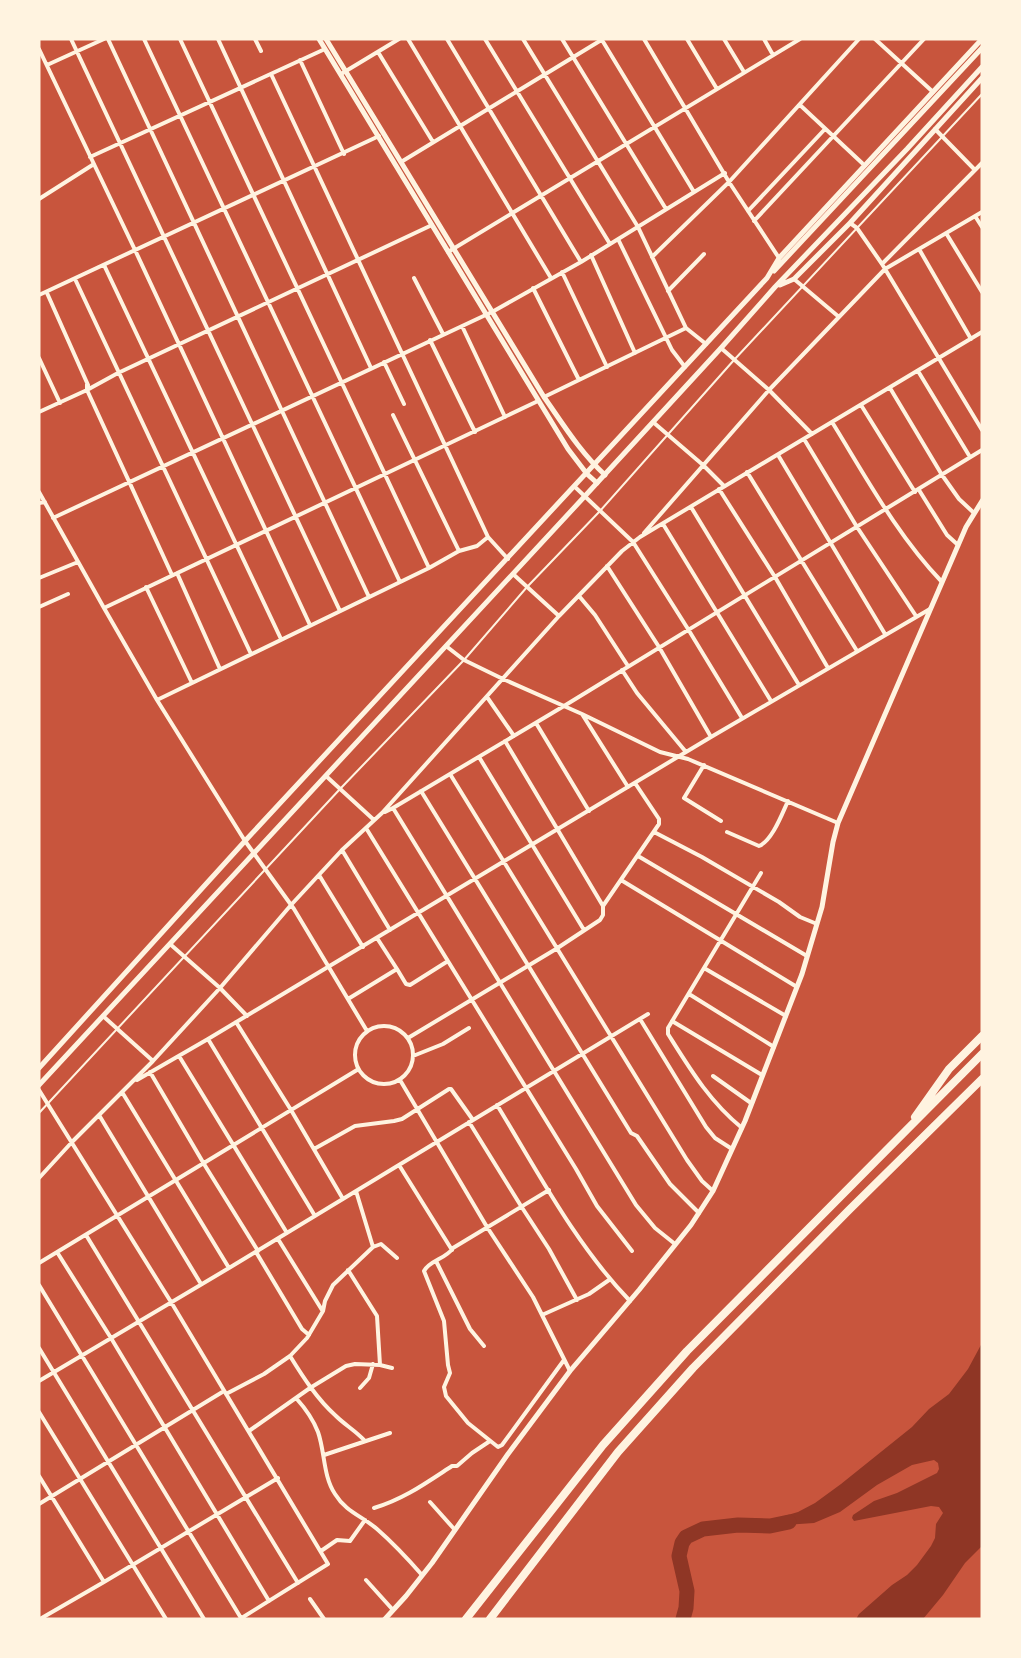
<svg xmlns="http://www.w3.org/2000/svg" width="1021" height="1658" font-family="'Source Sans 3',sans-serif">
<rect width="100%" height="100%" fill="#c8553d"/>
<path fill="#8f3625" d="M 982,1343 L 982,1546 L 965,1563 L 943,1595 L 923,1619 L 856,1619 L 859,1614 L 892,1585 L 907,1575 L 917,1565 L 931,1546 L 935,1538 L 936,1524 L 943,1513 L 939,1507 L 931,1506 L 859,1520 L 854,1521 L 852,1518 L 853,1515 L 874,1501 L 897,1493 L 937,1473 L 939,1469 L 938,1463 L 934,1460 L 912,1465 L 877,1485 L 840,1512 L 814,1523 L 770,1526 L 781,1517 L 798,1512 L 815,1503 L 841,1484 L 912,1427 L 929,1409 L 949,1394 L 968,1369 Z"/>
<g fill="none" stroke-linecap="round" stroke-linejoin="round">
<path stroke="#8f3625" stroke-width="15" d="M 683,1619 L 686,1608 L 687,1591 L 679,1556 L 682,1543 L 686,1537 L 703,1529 L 738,1525 L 770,1526 L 789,1522"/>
<path stroke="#fff3e0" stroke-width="2" d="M 39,1113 L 340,789 L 464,660 L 527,587 L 600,511 L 734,360 L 982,94"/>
<path stroke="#fff3e0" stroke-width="4" d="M 71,39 L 340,611
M 108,39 L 369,597
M 144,39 L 400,582
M 180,39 L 429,568
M 218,39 L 371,368
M 255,39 L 261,51
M 408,39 L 551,278
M 447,39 L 581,262
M 485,39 L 610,244
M 523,39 L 638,227 L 686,328
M 562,39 L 666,209
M 644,39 L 729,182 L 779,258
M 687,39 L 717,89
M 724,39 L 744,72
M 764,39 L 773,55
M 875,39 L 933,92
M 602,40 L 694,192
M 39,49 L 135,250 L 310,625
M 378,52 L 433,142
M 300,60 L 344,154
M 47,65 L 104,39
M 271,74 L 488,537 L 508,559
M 341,74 L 399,39
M 800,105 L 862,163
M 935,129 L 975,170
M 90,157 L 325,49
M 401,162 L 603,39
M 39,199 L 94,164
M 748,211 L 825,129
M 975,216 L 982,227
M 754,221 L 924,39
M 850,223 L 857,228 L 882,264 L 982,430
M 946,233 L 982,292
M 618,239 L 672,350 L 685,367
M 919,249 L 971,339
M 448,252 L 800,39
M 591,255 L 635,353
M 652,257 L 729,182 L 859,39
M 882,264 L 982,163
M 104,265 L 281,639
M 562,272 L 607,367
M 414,278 L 443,334
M 75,279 L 251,654
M 794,279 L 839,317
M 533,288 L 579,380
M 668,291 L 704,254
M 47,293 L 88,385
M 39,295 L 379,136
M 462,326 L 505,417
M 430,340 L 475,432
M 721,348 L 769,390 L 812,434
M 39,358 L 60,403
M 384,362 L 404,404
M 918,371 L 970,457
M 87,384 L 87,390 L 172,575
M 890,388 L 942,475 L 959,499 L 974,513
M 544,397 L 686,328 L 706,344
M 861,405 L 915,492
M 39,412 L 87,390 L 118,373 L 432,225
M 393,415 L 459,551
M 653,422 L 703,465 L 724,486
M 832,422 C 866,477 897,535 942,582
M 804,439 L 857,527 L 916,616
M 778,455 L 885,634
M 747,472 L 857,651
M 575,487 L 633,542 L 688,629 L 742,718
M 719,489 L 775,577 L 828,668
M 919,490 L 947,535 L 958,545
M 39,492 L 104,608 L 157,700 L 245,841 L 294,909 L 367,1031
M 39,503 L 45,502
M 691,507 L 799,685
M 53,518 L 492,312 L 581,262 L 725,173
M 663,524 L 771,701
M 644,533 L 769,390 L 885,269 L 982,212
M 607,566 L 659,647 L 711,737
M 177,573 L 220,669
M 513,574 L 559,616
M 39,578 L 78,562
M 146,587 L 192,683
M 579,596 L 595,615 L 628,666
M 39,607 L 68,594
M 104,608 L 538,401
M 446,646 L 464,660 L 503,679 L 582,714 L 660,752 L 688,759 L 838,823
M 622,670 L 637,693 L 686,752
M 487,697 L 514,736
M 157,700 L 429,568 L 459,551 L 477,546 L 488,537
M 582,714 L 628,787
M 536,723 L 589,811
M 479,757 L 584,930
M 704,765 L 684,798 L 721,821
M 450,774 L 687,1160 L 702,1181 L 713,1191
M 326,776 L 374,820
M 421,791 L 631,1133 L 637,1136 L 670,1184 L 699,1213
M 393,808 L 636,1205 L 655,1228 L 675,1244
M 385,812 L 393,808 L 564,706 L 982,450
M 366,828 L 576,1169 L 597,1206 L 632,1251
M 654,832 L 702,857 L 779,902 L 800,917 L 817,924
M 727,832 L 759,846 C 772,841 782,814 788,801
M 342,850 L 390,930
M 638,856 L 807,956
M 319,875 L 363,947
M 621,880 L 797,987
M 603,906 L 659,824 L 659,819 L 635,783
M 170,944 L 220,988 L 247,1016
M 704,968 L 786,1016
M 397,969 L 406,984 L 410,985 L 448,961
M 689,994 L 774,1047
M 348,999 L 397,969 L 377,938
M 103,1016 L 153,1061
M 640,1019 L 706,1127 L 715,1138 L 732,1149
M 672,1021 L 762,1075
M 236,1022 L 291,1110 L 343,1199
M355 1055a29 29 0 1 1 58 0a29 29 0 1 1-58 0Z
M 408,1038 L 556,949 L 600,920 L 603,915 L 603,906 L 505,741
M 208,1039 L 315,1216
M 179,1056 L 287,1233
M 413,1056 L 443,1044 L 469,1028
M 150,1072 L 204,1164 L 258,1251
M 713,1076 L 751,1103
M 137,1080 L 208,1039 L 711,737 L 930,609
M 400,1080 L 487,1227 L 533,1297 L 570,1371
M 39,1090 L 171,1302 L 328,1564 L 240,1619
M 122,1092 L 229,1268
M 497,1105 C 538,1172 575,1244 630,1301
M 99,1115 L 201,1284
M 469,1122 L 521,1206 L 549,1249 L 577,1300
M 742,1128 C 709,1101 690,1069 668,1034 L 668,1028 L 761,873
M 314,1149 L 355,1126 L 394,1121 L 402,1119 L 449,1089 L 451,1089 L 473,1120
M 399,1165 L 452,1250
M 39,1178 L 72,1142 L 153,1061 L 220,988 L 291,905 L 342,850 L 382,813 L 559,616 L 622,551 L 640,537 L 982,332
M 549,1190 L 453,1248 C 446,1259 430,1260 424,1271 L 444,1321 L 448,1365 L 450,1373 L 444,1387 L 446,1396 L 468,1423 L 498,1447 L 502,1445 L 564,1360
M 356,1191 L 373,1247
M 86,1235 L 298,1583
M 278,1239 L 322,1310
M 57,1252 L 111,1338 L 269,1601
M 256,1252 L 302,1329 L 309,1335
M 436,1261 L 470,1329 L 484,1346
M 39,1263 L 357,1070
M 348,1270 L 377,1316 L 380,1365
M 39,1285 L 241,1618
M 542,1315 L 589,1294 L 609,1280
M 39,1348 L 204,1619
M 290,1356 C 303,1377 317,1399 336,1416 C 345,1425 356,1431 365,1441
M 39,1381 L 229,1268 L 648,1014
M 360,1388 L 369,1378 L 373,1364
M 226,1394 L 264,1374 L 290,1356 L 307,1338 L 323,1311 L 325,1301 L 333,1285 L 373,1247 L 381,1244 L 397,1258
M 296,1398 C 305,1408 313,1419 318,1432 C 325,1452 323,1476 335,1494 C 346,1512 362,1516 377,1529 C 393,1543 408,1559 422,1575
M 39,1412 L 166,1619
M 249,1431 L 310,1388 L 346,1366 L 355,1364 L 380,1365 L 392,1368
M 324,1455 L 390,1433
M 39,1476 L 104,1582
M 430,1502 L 455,1530
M 39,1504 L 224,1391
M 374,1508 C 404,1499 426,1483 452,1466 L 457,1466 L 472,1453 L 490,1441
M 321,1551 L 337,1540 L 350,1541 L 365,1520
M 366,1580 L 393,1610
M 310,1599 L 324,1619
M 40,1619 L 104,1582 L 278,1478"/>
<path stroke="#fff3e0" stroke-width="5" d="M 319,39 L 568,449 L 587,474 L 597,483
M 326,39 L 544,397 C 563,424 580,452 605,475
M 385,1619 L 406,1596 L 432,1563 L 508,1454 L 570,1371 L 639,1290 L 691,1225 L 713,1191 L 745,1121 L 802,974 L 822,907 L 833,842 L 838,823 L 966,527 L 982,501"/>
<path stroke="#fff3e0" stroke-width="5" d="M 774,271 L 982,48
M 780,285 L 794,279 L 850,223 L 982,78
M 39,1068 L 245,841 L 767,278 L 779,258 L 982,39
M 39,1085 L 585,496 L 721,348 L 775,287 L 907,149 L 982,67"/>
<path stroke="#fff3e0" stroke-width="8" d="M 915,1117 L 949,1069 L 982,1036
M 466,1619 L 603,1445 L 687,1351 L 982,1054
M 490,1619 L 618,1452 L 693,1368 L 849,1210 L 982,1079"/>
</g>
<rect width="1021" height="1658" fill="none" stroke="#fff3e0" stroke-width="81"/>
</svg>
